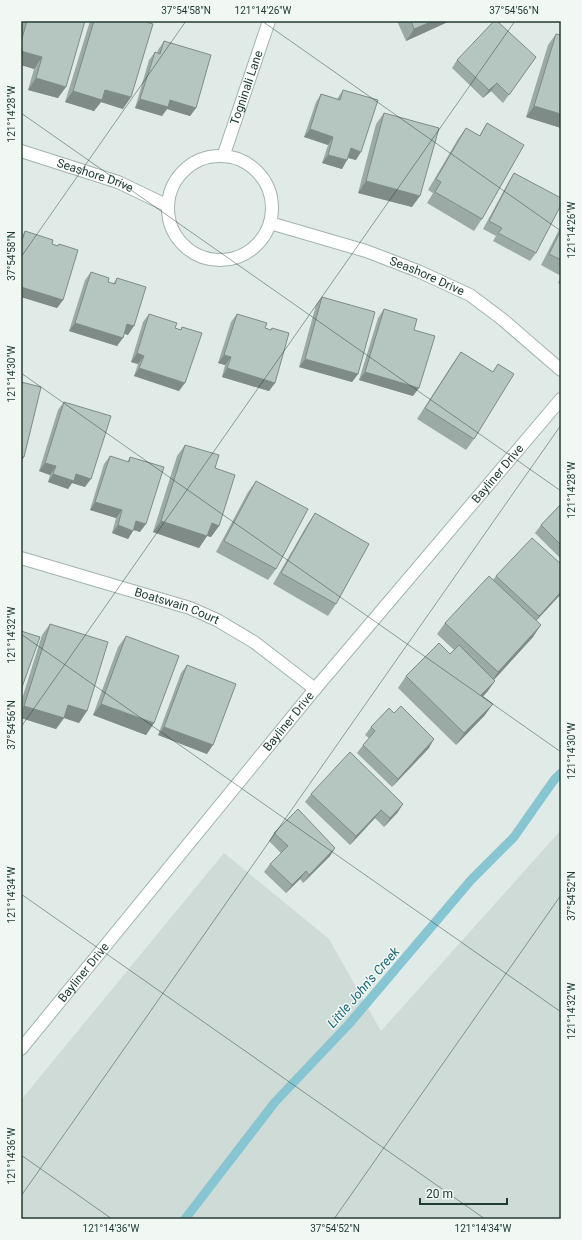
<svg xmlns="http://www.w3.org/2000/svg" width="582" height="1240" font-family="Roboto,sans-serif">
<rect width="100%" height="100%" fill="#e0ebe7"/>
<path fill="#cedbd6" d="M 561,830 L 561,1219 L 21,1219 L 21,1100 L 224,853 L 329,939 L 381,1031 Z"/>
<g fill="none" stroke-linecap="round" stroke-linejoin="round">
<path stroke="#87c5d2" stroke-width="9" d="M 185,1219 L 275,1102 L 349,1024 L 471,880 L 514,837 L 554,780 L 561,773"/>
<g stroke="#a3b3ae" stroke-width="14">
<g id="minor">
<path id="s1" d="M 21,151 L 118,182 L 166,205"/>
<path id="s2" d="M 224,154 L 269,21"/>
<circle cx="220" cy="208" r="52"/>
<path id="s3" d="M 270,223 L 366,251 L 418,271 L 470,295 L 502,319 L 561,370"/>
<path id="s4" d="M 21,558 L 190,608 L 217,620 L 254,642 L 315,689"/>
<path id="s5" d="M 21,1049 L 315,689 L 561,399"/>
</g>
</g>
<use href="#minor" stroke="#fff" stroke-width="12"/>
</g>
<path fill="#9caaa5" d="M 23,21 L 85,21 L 58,98 L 28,90 L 34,69 L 21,65 L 21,26 Z
M 90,21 L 143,21 L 123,109 L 101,102 L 94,111 L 65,102 Z
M 397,21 L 450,21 L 406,41 Z
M 556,34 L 561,128 L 526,117 L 548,45 Z
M 164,41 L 196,108 L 190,116 L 167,109 L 162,116 L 135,108 L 149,60 L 155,52 L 157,53 L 158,50 Z
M 536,57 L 503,103 L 491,91 L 483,98 L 452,68 L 457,60 Z
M 343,90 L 356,160 L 348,158 L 342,169 L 322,163 L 328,145 L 304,137 L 316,102 L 321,94 L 337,99 Z
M 384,113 L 412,207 L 358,193 L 376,124 Z
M 487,123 L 482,219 L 474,231 L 427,203 L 433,193 L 428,190 L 458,139 L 466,128 L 479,136 Z
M 514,173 L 536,253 L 530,261 L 493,241 L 496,236 L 483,229 L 509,181 Z
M 561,226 L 561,276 L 541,265 Z
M 25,231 L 52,244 L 57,246 L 59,244 L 63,300 L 57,308 L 21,297 L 21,237 Z
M 91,272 L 108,282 L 113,284 L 117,278 L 128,335 L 124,333 L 117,346 L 69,331 L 85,280 Z
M 561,276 L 561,285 L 558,283 Z
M 322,297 L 358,374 L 352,382 L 299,367 L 316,305 Z
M 384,309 L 414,330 L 413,396 L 359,380 L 378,318 Z
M 149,314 L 175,328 L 180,330 L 182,327 L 179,391 L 134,376 L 138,364 L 131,362 L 143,322 Z
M 237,314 L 265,328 L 270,330 L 272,328 L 275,383 L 269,391 L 222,377 L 225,365 L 218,363 L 231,322 Z
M 461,352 L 493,372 L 498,364 L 474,439 L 466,450 L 417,419 L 453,363 Z
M 64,402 L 85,487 L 72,483 L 68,489 L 48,482 L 50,475 L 39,471 L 58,410 Z
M 185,445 L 215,468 L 219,526 L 211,537 L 207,536 L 199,548 L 153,532 L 177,456 Z
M 110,456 L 127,462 L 130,457 L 140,532 L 133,530 L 128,539 L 112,533 L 116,518 L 90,510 L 104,464 Z
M 256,481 L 276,569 L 268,580 L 216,552 L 248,492 Z
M 561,504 L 561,559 L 535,533 L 541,525 Z
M 315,513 L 336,604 L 328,616 L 273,584 L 307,525 Z
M 496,576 L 561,594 L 536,621 L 533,637 L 494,680 L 495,681 L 487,692 L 483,696 L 485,715 L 456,745 L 398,688 L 406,676 L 450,654 L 454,650 L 437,634 L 445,623 L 493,580 Z
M 50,624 L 87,711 L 79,723 L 64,718 L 56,729 L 21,718 L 21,702 L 42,635 Z
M 126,636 L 154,723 L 146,735 L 93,715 L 118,647 Z
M 187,665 L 207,754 L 158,735 L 181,673 Z
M 371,727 L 429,748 L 392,787 L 357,753 L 363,745 L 369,738 L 365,735 Z
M 311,794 L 398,812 L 384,827 L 375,818 L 350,845 L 305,802 Z
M 274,833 L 335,848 L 330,856 L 303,883 L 300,879 L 286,893 L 264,872 L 270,864 L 281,853 L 269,841 Z"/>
<path fill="#7f8b86" d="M 433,21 L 450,21 L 406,41 L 414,29 Z
M 21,51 L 42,57 L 34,69 L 21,65 Z
M 36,78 L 66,87 L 58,98 L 28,90 Z
M 497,83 L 491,91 L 483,98 L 489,90 Z
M 105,90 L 131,97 L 123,109 L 101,102 L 94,111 L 65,102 L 73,91 Z
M 140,99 L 170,100 L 196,108 L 190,116 L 167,109 L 162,116 L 135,108 Z
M 534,106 L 561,114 L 561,128 L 526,117 Z
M 310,129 L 333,137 L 328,145 L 304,137 Z
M 351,148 L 361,152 L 356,160 L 345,157 Z
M 328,155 L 347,160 L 342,169 L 322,163 Z
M 366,181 L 420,196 L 412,207 L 358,193 Z
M 21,287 L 63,300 L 57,308 L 21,297 Z
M 75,323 L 123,338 L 117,346 L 69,331 Z
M 127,324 L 134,326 L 128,335 L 121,333 Z
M 137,353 L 144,356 L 138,364 L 131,362 Z
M 224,355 L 231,357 L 225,365 L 218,363 Z
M 305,359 L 358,374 L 352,382 L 299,367 Z
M 139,368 L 185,383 L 179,391 L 134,376 Z
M 227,368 L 275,383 L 269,391 L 222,377 Z
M 365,372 L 419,388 L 413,396 L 359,380 Z
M 21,457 L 24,457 L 21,462 Z
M 45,463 L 56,466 L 50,475 L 39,471 Z
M 53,474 L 76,474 L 91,479 L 85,487 L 72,483 L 68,489 L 48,482 Z
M 95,502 L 122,510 L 116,518 L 90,510 Z
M 136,521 L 146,524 L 140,532 L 131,529 Z
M 161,521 L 207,536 L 199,548 L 153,532 Z
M 212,523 L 219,526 L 211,537 L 204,535 Z
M 118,525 L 133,531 L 128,539 L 112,533 Z
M 561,592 L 561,594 L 533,624 L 539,616 Z
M 541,625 L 533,637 L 490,684 L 498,672 Z
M 495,681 L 487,692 L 474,706 L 481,695 Z
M 101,704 L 154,723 L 146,735 L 93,715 Z
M 493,704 L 485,715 L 456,745 L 464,733 Z
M 68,705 L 87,711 L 79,723 L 64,718 L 56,729 L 21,718 L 21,710 L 24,706 Z
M 164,727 L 213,745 L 207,754 L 158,735 Z
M 434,739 L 429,748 L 392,787 L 398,779 Z
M 403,804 L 398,812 L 384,827 L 390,818 Z
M 381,810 L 375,818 L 350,845 L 356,836 Z
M 335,848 L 330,856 L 303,883 L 309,875 Z
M 306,871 L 300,879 L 286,893 L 292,885 Z"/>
<path fill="#b5c6c0" stroke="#7f8b86" d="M 27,21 L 85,21 L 66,87 L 36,78 L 42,57 L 21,51 L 21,42 Z
M 94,21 L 143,21 L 153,24 L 131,97 L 105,90 L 102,100 L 73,91 Z
M 411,21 L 433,21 L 414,29 Z
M 494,21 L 497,21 L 536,57 L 509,95 L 497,83 L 489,90 L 457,60 Z
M 556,34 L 561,35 L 561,114 L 534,106 Z
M 164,41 L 211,55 L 196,108 L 170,100 L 168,107 L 140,99 L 155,52 L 160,54 Z
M 343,90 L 378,100 L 361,152 L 351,148 L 347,160 L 328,155 L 333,137 L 310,129 L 321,94 L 340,100 Z
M 384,113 L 439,128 L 420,196 L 366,181 Z
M 487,123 L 524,145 L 482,219 L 435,192 L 441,182 L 436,179 L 466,128 L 480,136 Z
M 514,173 L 561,198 L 561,205 L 536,253 L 498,233 L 502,228 L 489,221 Z
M 561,230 L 561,260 L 549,254 Z
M 25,231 L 53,240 L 52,244 L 58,246 L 59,244 L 78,250 L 63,300 L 21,287 L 21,244 Z
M 91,272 L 109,278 L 108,282 L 115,284 L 117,278 L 146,287 L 134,326 L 127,324 L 123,338 L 75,323 Z
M 322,297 L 375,312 L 358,374 L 305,359 Z
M 384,309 L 417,319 L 414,330 L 435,336 L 419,388 L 365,372 Z
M 149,314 L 177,323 L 175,328 L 181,330 L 182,327 L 202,333 L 185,383 L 139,368 L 144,356 L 137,353 Z
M 237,314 L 267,323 L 265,328 L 271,330 L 272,328 L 289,333 L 275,383 L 227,368 L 231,357 L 224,355 Z
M 461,352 L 493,372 L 498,364 L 514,374 L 474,439 L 425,408 Z
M 21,382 L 41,387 L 24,457 L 21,457 Z
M 64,402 L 111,416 L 91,479 L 76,474 L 74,481 L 53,474 L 56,466 L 45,463 Z
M 185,445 L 219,455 L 215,468 L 235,475 L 219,526 L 212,523 L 207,536 L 161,521 Z
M 110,456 L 129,462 L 130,457 L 164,467 L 146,524 L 136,521 L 133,531 L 118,525 L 122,510 L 95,502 Z
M 256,481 L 308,509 L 276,569 L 224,541 Z
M 561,504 L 561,545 L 541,525 Z
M 315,513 L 369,544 L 336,604 L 281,573 Z
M 532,538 L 561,564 L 561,592 L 539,616 L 496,576 Z
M 489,576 L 541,625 L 498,672 L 445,623 Z
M 50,624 L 108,642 L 87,711 L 68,705 L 64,718 L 24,706 Z
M 21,631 L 40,637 L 21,690 Z
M 126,636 L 179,656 L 154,723 L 101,704 Z
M 439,643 L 450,654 L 459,645 L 495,681 L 481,695 L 493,704 L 464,733 L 406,676 Z
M 187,665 L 236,684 L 213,745 L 164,727 Z
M 401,706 L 434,739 L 398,779 L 363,745 L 375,731 L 371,727 L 389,708 L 394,713 Z
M 350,752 L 403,804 L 390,818 L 381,810 L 356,836 L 311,794 Z
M 298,809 L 335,848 L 309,875 L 306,871 L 292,885 L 270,864 L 288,846 L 274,833 Z"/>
<path fill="none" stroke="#203c35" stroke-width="1" stroke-opacity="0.45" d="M 262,21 L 561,231M 21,113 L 561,491M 21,257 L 186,21M 21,373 L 561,752M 21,634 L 561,1012M 21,727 L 515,21M 21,894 L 485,1219M 21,1155 L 112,1219M 21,1196 L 561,425M 334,1219 L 561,895"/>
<g text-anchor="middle" stroke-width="3" stroke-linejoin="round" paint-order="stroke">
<g font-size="12" fill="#203c35" stroke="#f1f8f4">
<text dy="4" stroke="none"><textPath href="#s2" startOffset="70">Togninali Lane</textPath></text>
<text dy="4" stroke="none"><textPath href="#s1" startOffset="78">Seashore Drive</textPath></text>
<text dy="4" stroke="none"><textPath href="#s3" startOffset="166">Seashore Drive</textPath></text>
<text dy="4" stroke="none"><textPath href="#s5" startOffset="747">Bayliner Drive</textPath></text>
<text dy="4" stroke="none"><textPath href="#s4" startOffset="163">Boatswain Court</textPath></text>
<text dy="4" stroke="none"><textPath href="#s5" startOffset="423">Bayliner Drive</textPath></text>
<text dy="4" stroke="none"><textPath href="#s5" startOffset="99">Bayliner Drive</textPath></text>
</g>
<g font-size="13" font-style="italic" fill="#1a6779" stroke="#f1f8f4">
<text transform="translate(363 987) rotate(-49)" y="5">Little John's Creek</text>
</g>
</g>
<rect width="582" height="1240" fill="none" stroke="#f1f8f4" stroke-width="44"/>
<path d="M420 1198v6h87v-6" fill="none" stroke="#203c35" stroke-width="2"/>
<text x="426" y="1198" font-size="12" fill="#203c35" stroke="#f1f8f4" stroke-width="3" paint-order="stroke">20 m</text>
<rect x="22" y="22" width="538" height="1196" fill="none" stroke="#203c35" stroke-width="1.5"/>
<g font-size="10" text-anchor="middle" fill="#203c35">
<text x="186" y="14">37°54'58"N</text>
<text x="263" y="14">121°14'26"W</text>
<text x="514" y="14">37°54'56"N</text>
<text transform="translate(11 114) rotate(-90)" y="4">121°14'28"W</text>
<text transform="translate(571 230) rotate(-90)" y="4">121°14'26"W</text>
<text transform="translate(11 256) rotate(-90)" y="4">37°54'58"N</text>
<text transform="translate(11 374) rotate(-90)" y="4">121°14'30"W</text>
<text transform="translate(571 490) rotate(-90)" y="4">121°14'28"W</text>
<text transform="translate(11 635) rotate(-90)" y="4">121°14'32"W</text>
<text transform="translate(11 725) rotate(-90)" y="4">37°54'56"N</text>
<text transform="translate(571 751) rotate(-90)" y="4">121°14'30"W</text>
<text transform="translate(11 895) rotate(-90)" y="4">121°14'34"W</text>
<text transform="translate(571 896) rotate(-90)" y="4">37°54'52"N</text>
<text transform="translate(571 1011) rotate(-90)" y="4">121°14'32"W</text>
<text transform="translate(11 1156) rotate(-90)" y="4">121°14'36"W</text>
<text x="111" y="1232">121°14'36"W</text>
<text x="335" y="1232">37°54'52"N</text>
<text x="483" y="1232">121°14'34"W</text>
</g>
</svg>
